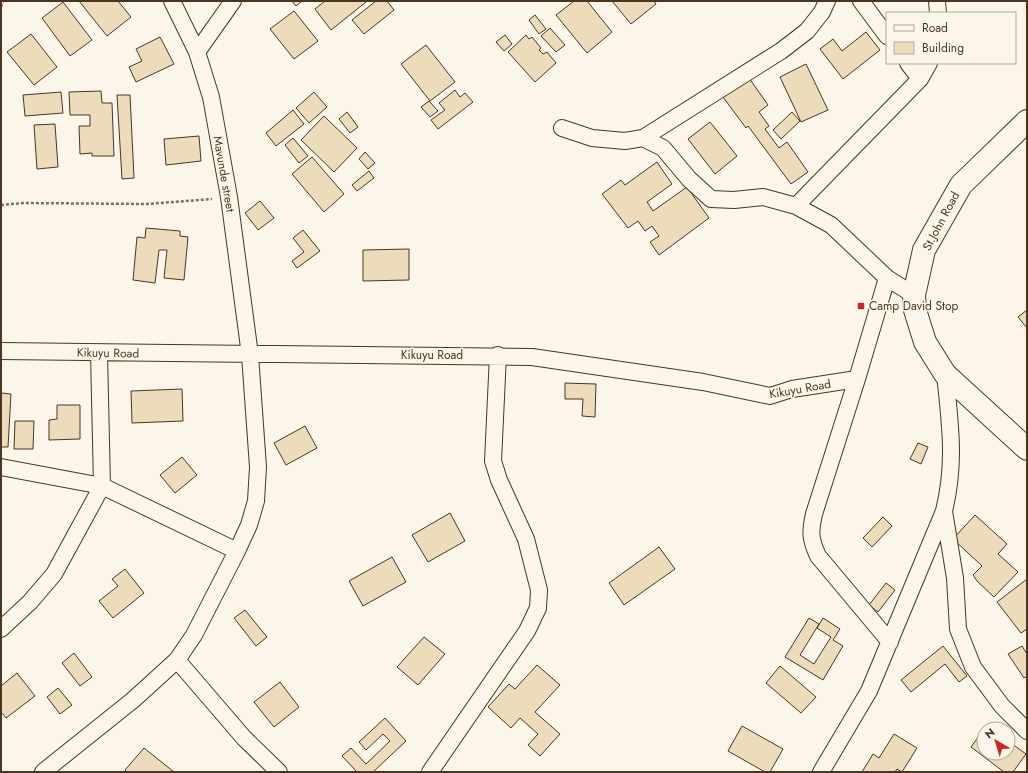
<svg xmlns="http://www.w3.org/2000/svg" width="1028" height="773" font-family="Jost,sans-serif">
<rect width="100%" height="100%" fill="#fbf6e9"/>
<path fill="#ecdcbc" stroke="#4a3520" d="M 79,1 L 118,1 L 131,17 L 107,36 Z
M 292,1 L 302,1 L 296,6 Z
M 325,1 L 366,1 L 366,2 L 331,30 L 315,9 Z
M 376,1 L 387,1 L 394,10 L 364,34 L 352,20 Z
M 574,1 L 587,1 L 612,32 L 587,53 L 556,15 Z
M 612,1 L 654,1 L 656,4 L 631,24 Z
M 63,2 L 92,40 L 70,56 L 42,18 Z
M 294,11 L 318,41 L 294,59 L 270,29 Z
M 535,15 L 546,29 L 539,34 L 529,20 Z
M 550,28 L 565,45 L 556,52 L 541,36 Z
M 866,32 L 880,50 L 843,79 L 820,49 L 833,39 L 842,51 Z
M 31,34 L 57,67 L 34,85 L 7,52 Z
M 505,35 L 512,44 L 504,51 L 496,42 Z
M 526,35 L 529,39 L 532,37 L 541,48 L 539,50 L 543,54 L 547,52 L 556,63 L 535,82 L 508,52 Z
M 160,37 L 174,64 L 136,82 L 129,67 L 142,61 L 136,49 Z
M 426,45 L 455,82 L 430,101 L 401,64 Z
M 806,64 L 828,110 L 801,122 L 780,77 Z
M 749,78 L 768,105 L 759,112 L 769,126 L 765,129 L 779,148 L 787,142 L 808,172 L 791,184 L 748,126 L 746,128 L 723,97 Z
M 455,90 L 460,97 L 465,93 L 473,102 L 438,129 L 431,120 L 445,110 L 439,103 Z
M 101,91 L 102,103 L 112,103 L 114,156 L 92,156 L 92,153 L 80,154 L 79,126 L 90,126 L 90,115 L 70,115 L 69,92 Z
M 61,92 L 63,113 L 25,116 L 23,95 Z
M 314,92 L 327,107 L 309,123 L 296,108 Z
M 117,95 L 130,95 L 134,178 L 122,179 Z
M 429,101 L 438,111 L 430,117 L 421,107 Z
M 293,110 L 304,124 L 276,146 L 266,133 Z
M 347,112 L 358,127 L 350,133 L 339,119 Z
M 792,112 L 800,121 L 781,139 L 773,130 Z
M 324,116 L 357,148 L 334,172 L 301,140 Z
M 710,122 L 737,156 L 715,174 L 688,139 Z
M 55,124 L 58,167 L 37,169 L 34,125 Z
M 199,136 L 201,161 L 166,165 L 164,139 Z
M 293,138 L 308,156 L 299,163 L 285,145 Z
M 365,152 L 375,163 L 368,169 L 359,159 Z
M 312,157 L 344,194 L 324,212 L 292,174 Z
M 657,162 L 672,184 L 647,202 L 653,211 L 687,187 L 709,218 L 659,255 L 650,242 L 659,236 L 652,226 L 645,231 L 638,221 L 628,228 L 602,194 L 621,180 L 625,185 Z
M 369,171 L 374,178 L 357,191 L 352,185 Z
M 260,201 L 274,218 L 258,230 L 245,213 Z
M 146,228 L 180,231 L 180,236 L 188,237 L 184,280 L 164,278 L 167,250 L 159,250 L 155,283 L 133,280 L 137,237 L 145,238 Z
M 303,230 L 320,251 L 297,268 L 292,261 L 304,252 L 293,238 Z
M 409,249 L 409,280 L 363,281 L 363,250 Z
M 1027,310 L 1027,328 L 1018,317 Z
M 565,383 L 596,384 L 595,417 L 582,416 L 583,399 L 565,399 Z
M 182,389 L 183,421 L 132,423 L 131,391 Z
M 1,393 L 11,394 L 8,447 L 1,447 Z
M 57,405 L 80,405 L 80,439 L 49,440 L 49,420 L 57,419 Z
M 15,421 L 34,421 L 33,449 L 14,449 Z
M 305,426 L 317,448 L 286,465 L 274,443 Z
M 918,443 L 928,447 L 921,464 L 910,459 Z
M 182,457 L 197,475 L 175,493 L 160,475 Z
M 450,513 L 465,541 L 428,562 L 412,535 Z
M 975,515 L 1007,544 L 998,554 L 1018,572 L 994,597 L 977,581 L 973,575 L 982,566 L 953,539 Z
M 883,517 L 892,526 L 872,547 L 863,538 Z
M 659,547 L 675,569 L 624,605 L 609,583 Z
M 392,557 L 406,582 L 363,606 L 349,581 Z
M 125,569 L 144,593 L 113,618 L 99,601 L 118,586 L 112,579 Z
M 1027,579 L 1027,629 L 1021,633 L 997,602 Z
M 886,583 L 895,590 L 878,612 L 869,605 Z
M 245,610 L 267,637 L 256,646 L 234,618 Z
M 809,618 L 819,624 L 800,655 L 814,664 L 831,637 L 817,628 L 823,618 L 840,629 L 833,640 L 843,646 L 823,680 L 785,657 Z
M 424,637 L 445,654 L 418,685 L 397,667 Z
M 943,646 L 967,676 L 959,682 L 945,664 L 911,692 L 901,680 Z
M 1022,646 L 1027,654 L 1027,676 L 1024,678 L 1008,654 Z
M 74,653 L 92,677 L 80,686 L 62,663 Z
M 537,665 L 560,685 L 535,712 L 560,734 L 540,756 L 528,745 L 538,734 L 520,718 L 511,728 L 488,707 L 509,684 L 515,689 Z
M 780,666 L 816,697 L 801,713 L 766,683 Z
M 17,673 L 35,696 L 6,718 L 1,712 L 1,686 Z
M 280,682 L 299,707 L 274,727 L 254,702 Z
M 58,688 L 72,705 L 60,714 L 47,697 Z
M 385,718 L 406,741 L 373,772 L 357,772 L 342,756 L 351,748 L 366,764 L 390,741 L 383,734 L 366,750 L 359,742 Z
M 742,726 L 783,749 L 770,772 L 765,772 L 728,751 Z
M 984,729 L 984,753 L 1008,753 L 1008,741 L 1026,754 L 1013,772 L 1004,772 L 971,747 Z
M 894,734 L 917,748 L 902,772 L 897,769 L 895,772 L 862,772 L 873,754 L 879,758 Z
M 144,748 L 174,772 L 127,772 L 125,770 Z"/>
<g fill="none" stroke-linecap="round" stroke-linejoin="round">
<g stroke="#4a3520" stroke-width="18">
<path id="street" d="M 861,1 L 887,36
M 937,1 L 938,13
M 197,52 L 233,1
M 908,63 L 920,79
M 562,128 L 592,138 L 625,141 L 643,138 L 663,148 L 689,179 L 711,199 L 734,200 L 763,197 L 796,206 L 831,225 L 887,278 L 914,295
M 643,138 L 781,51 L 807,31 L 822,12 L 827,1
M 796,206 L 920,79 L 929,63
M 887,278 L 857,379 L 814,514 C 810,532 810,539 818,556 L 890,642
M 1,351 L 532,357 L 703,382 L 770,396 L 792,389 L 857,379
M 1,467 L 102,486 L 237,551
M 944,511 L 955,578 L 958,629 L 973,667 L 1002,706 L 1027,731
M 1,629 L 30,602 L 54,574 L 102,486 L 99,353
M 177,660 L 244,738 L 279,772
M 43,772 L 133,700 L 177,660 L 194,635 L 237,551 L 249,525 L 256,501 L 258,467 L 250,355 L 229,197 L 211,97 L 197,52 L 172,1
M 430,772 L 527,631 L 538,608 L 539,590 L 526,539 L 499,480 L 493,461 L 498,355
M 821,772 L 869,691 L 944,511 C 956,462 950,423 945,374"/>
</g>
<g stroke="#4a3520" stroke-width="24">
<path id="secondary" d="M 1027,121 L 961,185 L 924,250 L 914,295 L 915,310 L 925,342 L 945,374 L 1027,449"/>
</g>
<path stroke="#7f6f5c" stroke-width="2.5" stroke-dasharray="3 2" stroke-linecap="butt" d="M 1,7 L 3,1
M 1,205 L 23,203 L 147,204 L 212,199"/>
<use href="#street" stroke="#fbf6e9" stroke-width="16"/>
<use href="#secondary" stroke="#fbf6e9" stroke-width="22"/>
</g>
<rect fill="#c62828" stroke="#fbf6e9" stroke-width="1.5" x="857" y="302" width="8" height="8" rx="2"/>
<g text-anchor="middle" stroke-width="3" stroke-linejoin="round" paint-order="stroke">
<g font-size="12" fill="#4a3520" stroke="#fbf6e9">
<text transform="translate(224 174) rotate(80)" y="4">Mavunde street</text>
<text transform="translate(941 221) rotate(-62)" y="4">St.John Road</text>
<text transform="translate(108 353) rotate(1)" y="4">Kikuyu Road</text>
<text x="432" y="359">Kikuyu Road</text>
<text transform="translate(800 389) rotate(-10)" y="4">Kikuyu Road</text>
</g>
<g font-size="12" fill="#4a3520" stroke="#fbf6e9" text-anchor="start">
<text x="869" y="310">Camp David Stop</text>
</g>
</g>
<rect width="1028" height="773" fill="none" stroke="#4a3520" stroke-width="4"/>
<rect x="886" y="12" width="130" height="52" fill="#fbf6e9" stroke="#b4a999"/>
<rect x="894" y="25" width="20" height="6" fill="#fbf6e9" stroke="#b4a999"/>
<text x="922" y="32" font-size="12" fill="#4a3520">Road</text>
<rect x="894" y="42" width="20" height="12" fill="#ecdcbc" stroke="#b4a999"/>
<text x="922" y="52" font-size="12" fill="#4a3520">Building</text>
<g transform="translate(996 741) rotate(322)"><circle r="19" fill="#fbf6e9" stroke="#b4a999"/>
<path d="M0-3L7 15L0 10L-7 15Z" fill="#c62828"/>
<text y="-6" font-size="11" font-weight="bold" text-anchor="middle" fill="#4a3520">N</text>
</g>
</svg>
